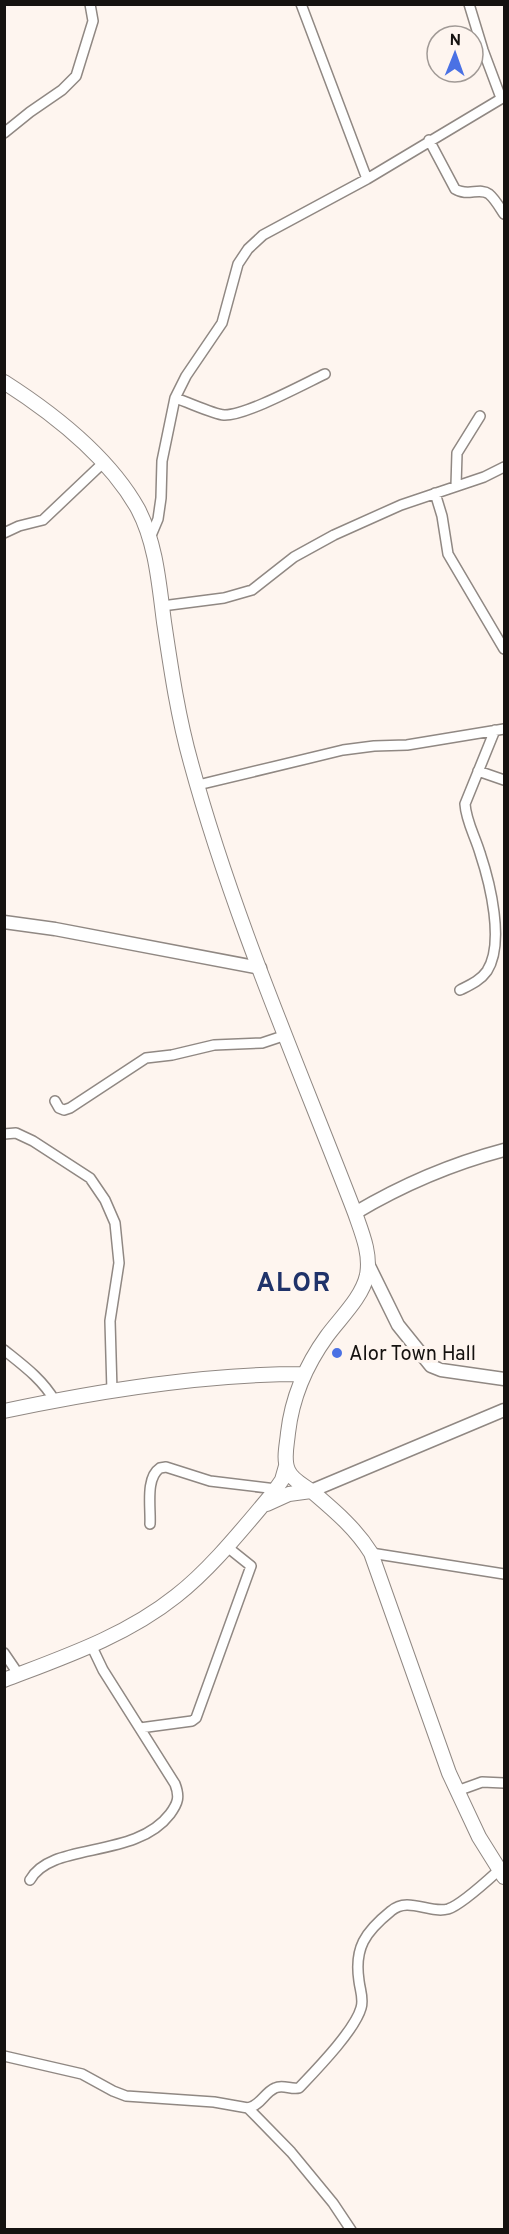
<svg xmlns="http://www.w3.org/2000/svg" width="509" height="2234" font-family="Overpass,sans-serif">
<rect width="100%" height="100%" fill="#fef5ef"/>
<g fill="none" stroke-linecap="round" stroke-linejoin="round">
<g stroke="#908883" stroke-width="12">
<path id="minor" d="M 301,4 L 367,179
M 469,4 L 483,50 L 501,98
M 4,133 L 30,112 L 62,90 L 76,76 L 93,21 L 90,4
M 429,140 L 455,189 C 467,197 480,187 489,194 C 495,199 500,208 504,214
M 175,398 C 188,402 213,414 224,415 C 245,416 304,384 325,374
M 456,486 L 457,453 L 480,416
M 435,493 L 442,516 L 448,554 L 504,649
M 4,533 L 19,526 L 43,520 L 103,463
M 150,538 L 158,519 L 161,498 L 162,461 L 175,398 L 186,376 L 222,323 L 238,264 L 248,249 L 263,235 L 367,179 L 504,97
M 162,606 L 224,598 L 252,590 L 294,557 L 334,535 L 401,505 L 484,477 L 504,467
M 478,771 L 504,780
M 198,785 L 343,750 L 374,746 L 407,745 L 504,729
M 460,990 C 470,985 480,981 487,971 C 505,943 490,883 480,853 C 475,836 466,821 465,804 L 495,730
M 55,1101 L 59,1108 L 64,1110 L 70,1108 L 146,1058 L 172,1055 L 214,1045 L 262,1043 L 286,1035
M 4,1134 L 16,1133 L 33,1141 L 90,1178 L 105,1200 L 115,1223 L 119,1263 L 110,1321 L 112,1391
M 4,1350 C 24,1366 42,1379 55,1401
M 150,1524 C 151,1508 145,1478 160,1468 L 166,1467 L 210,1481 L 276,1489
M 371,1553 L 504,1574
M 4,1653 L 19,1675
M 140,1728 L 192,1721 L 196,1718 L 251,1566 L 226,1546
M 457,1791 L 482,1782 L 504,1783
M 30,1880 C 51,1841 135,1860 170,1814 C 178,1803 180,1797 175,1784 L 103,1670 L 92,1647
M 4,2056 L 82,2074 L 113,2091 L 126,2096 L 214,2102 L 248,2108 L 291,2152 L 333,2203 L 351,2230
M 248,2108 C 261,2105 264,2093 275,2088 C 283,2084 291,2090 299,2088 C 316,2070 355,2030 361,2008 C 364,1999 360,1990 359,1981 C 354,1948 365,1932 391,1911 C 408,1896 429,1914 448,1909 C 461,1905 488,1880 499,1870"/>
</g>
<g stroke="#908883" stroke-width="15">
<path id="tertiary" d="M 4,922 L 55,929 L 260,968
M 355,1213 C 402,1185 451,1164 504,1150
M 368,1264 L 398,1325 L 431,1366 L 441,1370 L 504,1379
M 311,1491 L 504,1410"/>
</g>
<g stroke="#908883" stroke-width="16">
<path id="secondary" d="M 4,382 C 54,414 109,457 138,509 C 156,543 159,584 164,622 C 171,669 178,717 191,763 C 233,917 298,1065 355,1213 C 362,1233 371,1254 367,1275 C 362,1298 340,1318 327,1336 C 306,1365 292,1398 288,1433 C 287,1445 283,1459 288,1470 C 292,1481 306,1486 315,1494 C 336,1512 356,1529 371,1553 L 449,1773 L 479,1837 L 504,1877
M 4,1411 C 103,1390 204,1374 304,1374
M 267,1504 L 289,1494 L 311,1491
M 4,1680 C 64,1657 126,1636 176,1596 C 211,1569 244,1527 273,1493 L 282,1480 L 286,1466"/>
</g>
<use href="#minor" stroke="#fff" stroke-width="9"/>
<use href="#tertiary" stroke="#fff" stroke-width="12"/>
<use href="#secondary" stroke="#fff" stroke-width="14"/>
</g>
<circle fill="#4a71e4" stroke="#fef5ef" stroke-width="2" cx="337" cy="1353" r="6"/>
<g text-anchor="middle" stroke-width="6" stroke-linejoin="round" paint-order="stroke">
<g font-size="20" fill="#151210" stroke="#fef5ef" text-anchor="start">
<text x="349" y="1360">Alor Town Hall</text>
</g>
<g font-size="26" font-weight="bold" letter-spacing="1.5" fill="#1f3269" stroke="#fef5ef">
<text x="294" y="1291">ALOR</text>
</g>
</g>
<rect width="509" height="2234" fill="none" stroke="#151210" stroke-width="12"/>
<g transform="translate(455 54) rotate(1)"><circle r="28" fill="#fef5ef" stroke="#a19a96" stroke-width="1.5"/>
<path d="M0-4.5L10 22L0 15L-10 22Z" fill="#4a71e4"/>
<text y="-9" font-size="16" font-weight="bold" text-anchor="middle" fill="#151210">N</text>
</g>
</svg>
